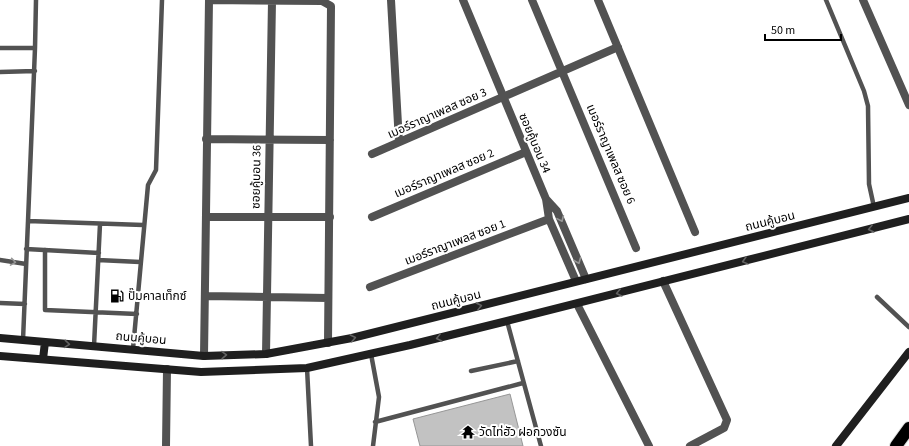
<svg xmlns="http://www.w3.org/2000/svg" width="909" height="446" font-family="'Source Sans 3','Noto Sans Thai',sans-serif">
<rect width="100%" height="100%" fill="#fff"/>
<path fill="#c2c2c2" stroke="#969696" d="M 510,394 L 523,446 L 420,446 L 413,419 Z"/>
<g fill="none" stroke-linecap="round" stroke-linejoin="round">
<g stroke="#dbdbdb" stroke-width="14">
<path id="motorway" d="M 896,446 L 909,428"/>
</g>
<path stroke="#525252" stroke-width="4.5" d="M 826,0 L 864,91 L 868,106 L 869,184 L 874,207
M 0,48 L 35,48
M 0,72 L 35,71
M 28,221 L 35,48 L 36,0
M 26,249 L 99,253
M 45,250 L 45,310 L 137,314
M 0,260 L 26,264
M 98,260 L 140,262
M 877,297 L 909,327
M 0,303 L 25,304
M 507,321 L 541,446
M 23,340 L 28,221 L 143,225
M 94,346 L 100,224
M 133,349 L 148,185 L 156,170 L 162,0
M 371,354 L 379,397 L 373,446
M 307,368 L 311,446
M 471,371 L 518,361
M 375,422 L 523,383"/>
<path stroke="#525252" stroke-width="8" d="M 391,0 L 399,142
M 463,0 L 546,199 L 549,219 L 576,281
M 532,0 L 636,248
M 598,0 L 695,232
M 863,0 L 909,105
M 206,139 L 330,140
M 372,154 L 618,47
M 546,199 L 557,211 L 586,279
M 206,217 L 330,217
M 372,217 L 526,152
M 663,281 L 727,420 L 724,428 L 690,446
M 370,287 L 549,219
M 205,296 L 328,298
M 577,304 L 649,446
M 266,354 L 272,1
M 204,356 L 209,0 L 322,1 L 331,6 L 328,343
M 166,446 L 167,369"/>
<path stroke="#1f1f1f" stroke-width="8" d="M 0,338 L 204,356 L 266,354 L 352,338 L 909,198
M 0,356 L 201,372 L 307,368 L 410,345 L 507,321 L 909,219
M 43,359 L 45,342
M 836,446 L 909,352"/>
<use href="#motorway" stroke="#000" stroke-width="12"/>
</g>
<defs><path id="oneway-chevron" d="M-2-3.5L2.5 0L-2 3.5" fill="none" stroke-width="1.6" stroke-linecap="round" stroke-linejoin="round"/></defs>
<g stroke="#979797">
<use href="#oneway-chevron" transform="translate(561 219) rotate(66)"/>
<use href="#oneway-chevron" transform="translate(578 261) rotate(68)"/>
<use href="#oneway-chevron" transform="translate(13 262) rotate(9)"/>
</g>
<g stroke="#626262">
<use href="#oneway-chevron" transform="translate(871 229) rotate(166)"/>
<use href="#oneway-chevron" transform="translate(745 261) rotate(165)"/>
<use href="#oneway-chevron" transform="translate(619 293) rotate(166)"/>
<use href="#oneway-chevron" transform="translate(479 306) rotate(-14)"/>
<use href="#oneway-chevron" transform="translate(353 338) rotate(-13)"/>
<use href="#oneway-chevron" transform="translate(439 338) rotate(166)"/>
<use href="#oneway-chevron" transform="translate(67 344) rotate(5)"/>
<use href="#oneway-chevron" transform="translate(224 355) rotate(-1)"/>
</g>
<defs>
<g id="fuel-bare" transform="scale(1.08)"><path d="M-5.5-6h7V0h2V4h1.3V-2.5L3-4.5l.8-.8L6-3V5H2.5V1h-1V6h-7ZM-4.2-4.7v3.2H.2V-4.7Z" fill="#000" stroke="#fff" stroke-width="2.5" paint-order="stroke"/></g>
<g id="temple-bare" transform="scale(1.08)"><path d="M0-6L5-2H3V0L6.5 2.5H4V6H1.5V3h-3V6H-4V2.5H-6.5L-3 0V-2H-5Z" fill="#000" stroke="#fff" stroke-width="2.5" paint-order="stroke"/></g>
</defs>
<g fill-rule="evenodd">
<use href="#fuel-bare" x="117" y="296"/>
<use href="#temple-bare" x="468" y="432"/>
</g>
<g text-anchor="middle" stroke-width="4" stroke-linejoin="round" paint-order="stroke">
<g font-size="12" fill="#000" stroke="#fff">
<text transform="translate(437 113) rotate(-24)" y="4">เมอร์ราญาเพลส ซอย 3</text>
<text transform="translate(535 143) rotate(67)" y="4">ซอยคู้บอน 34</text>
<text transform="translate(611 154) rotate(67)" y="4">เมอร์ราญาเพลส ซอย 6</text>
<text transform="translate(444 173) rotate(-23)" y="4">เมอร์ราญาเพลส ซอย 2</text>
<text transform="translate(256 177) rotate(-89)" y="4">ซอยคู้บอน 36</text>
<text transform="translate(770 221) rotate(-14)" y="4">ถนนคู้บอน</text>
<text transform="translate(455 242) rotate(-21)" y="4">เมอร์ราญาเพลส ซอย 1</text>
<text transform="translate(456 300) rotate(-14)" y="4">ถนนคู้บอน</text>
<text transform="translate(141 338) rotate(5)" y="4">ถนนคู้บอน</text>
</g>
<g font-size="12" fill="#000" stroke="#fff" text-anchor="start">
<text x="128" y="300">ปั๊มคาลเท็กซ์</text>
<text x="479" y="436">วัดไท่ฮัว ฝอกวงซัน</text>
</g>
</g>
<path d="M765 34v6h76v-6" fill="none" stroke="#000000" stroke-width="2"/>
<text x="771" y="34" font-size="12" fill="#000000" stroke="#ffffff" stroke-width="3" paint-order="stroke">50 m</text>
</svg>
